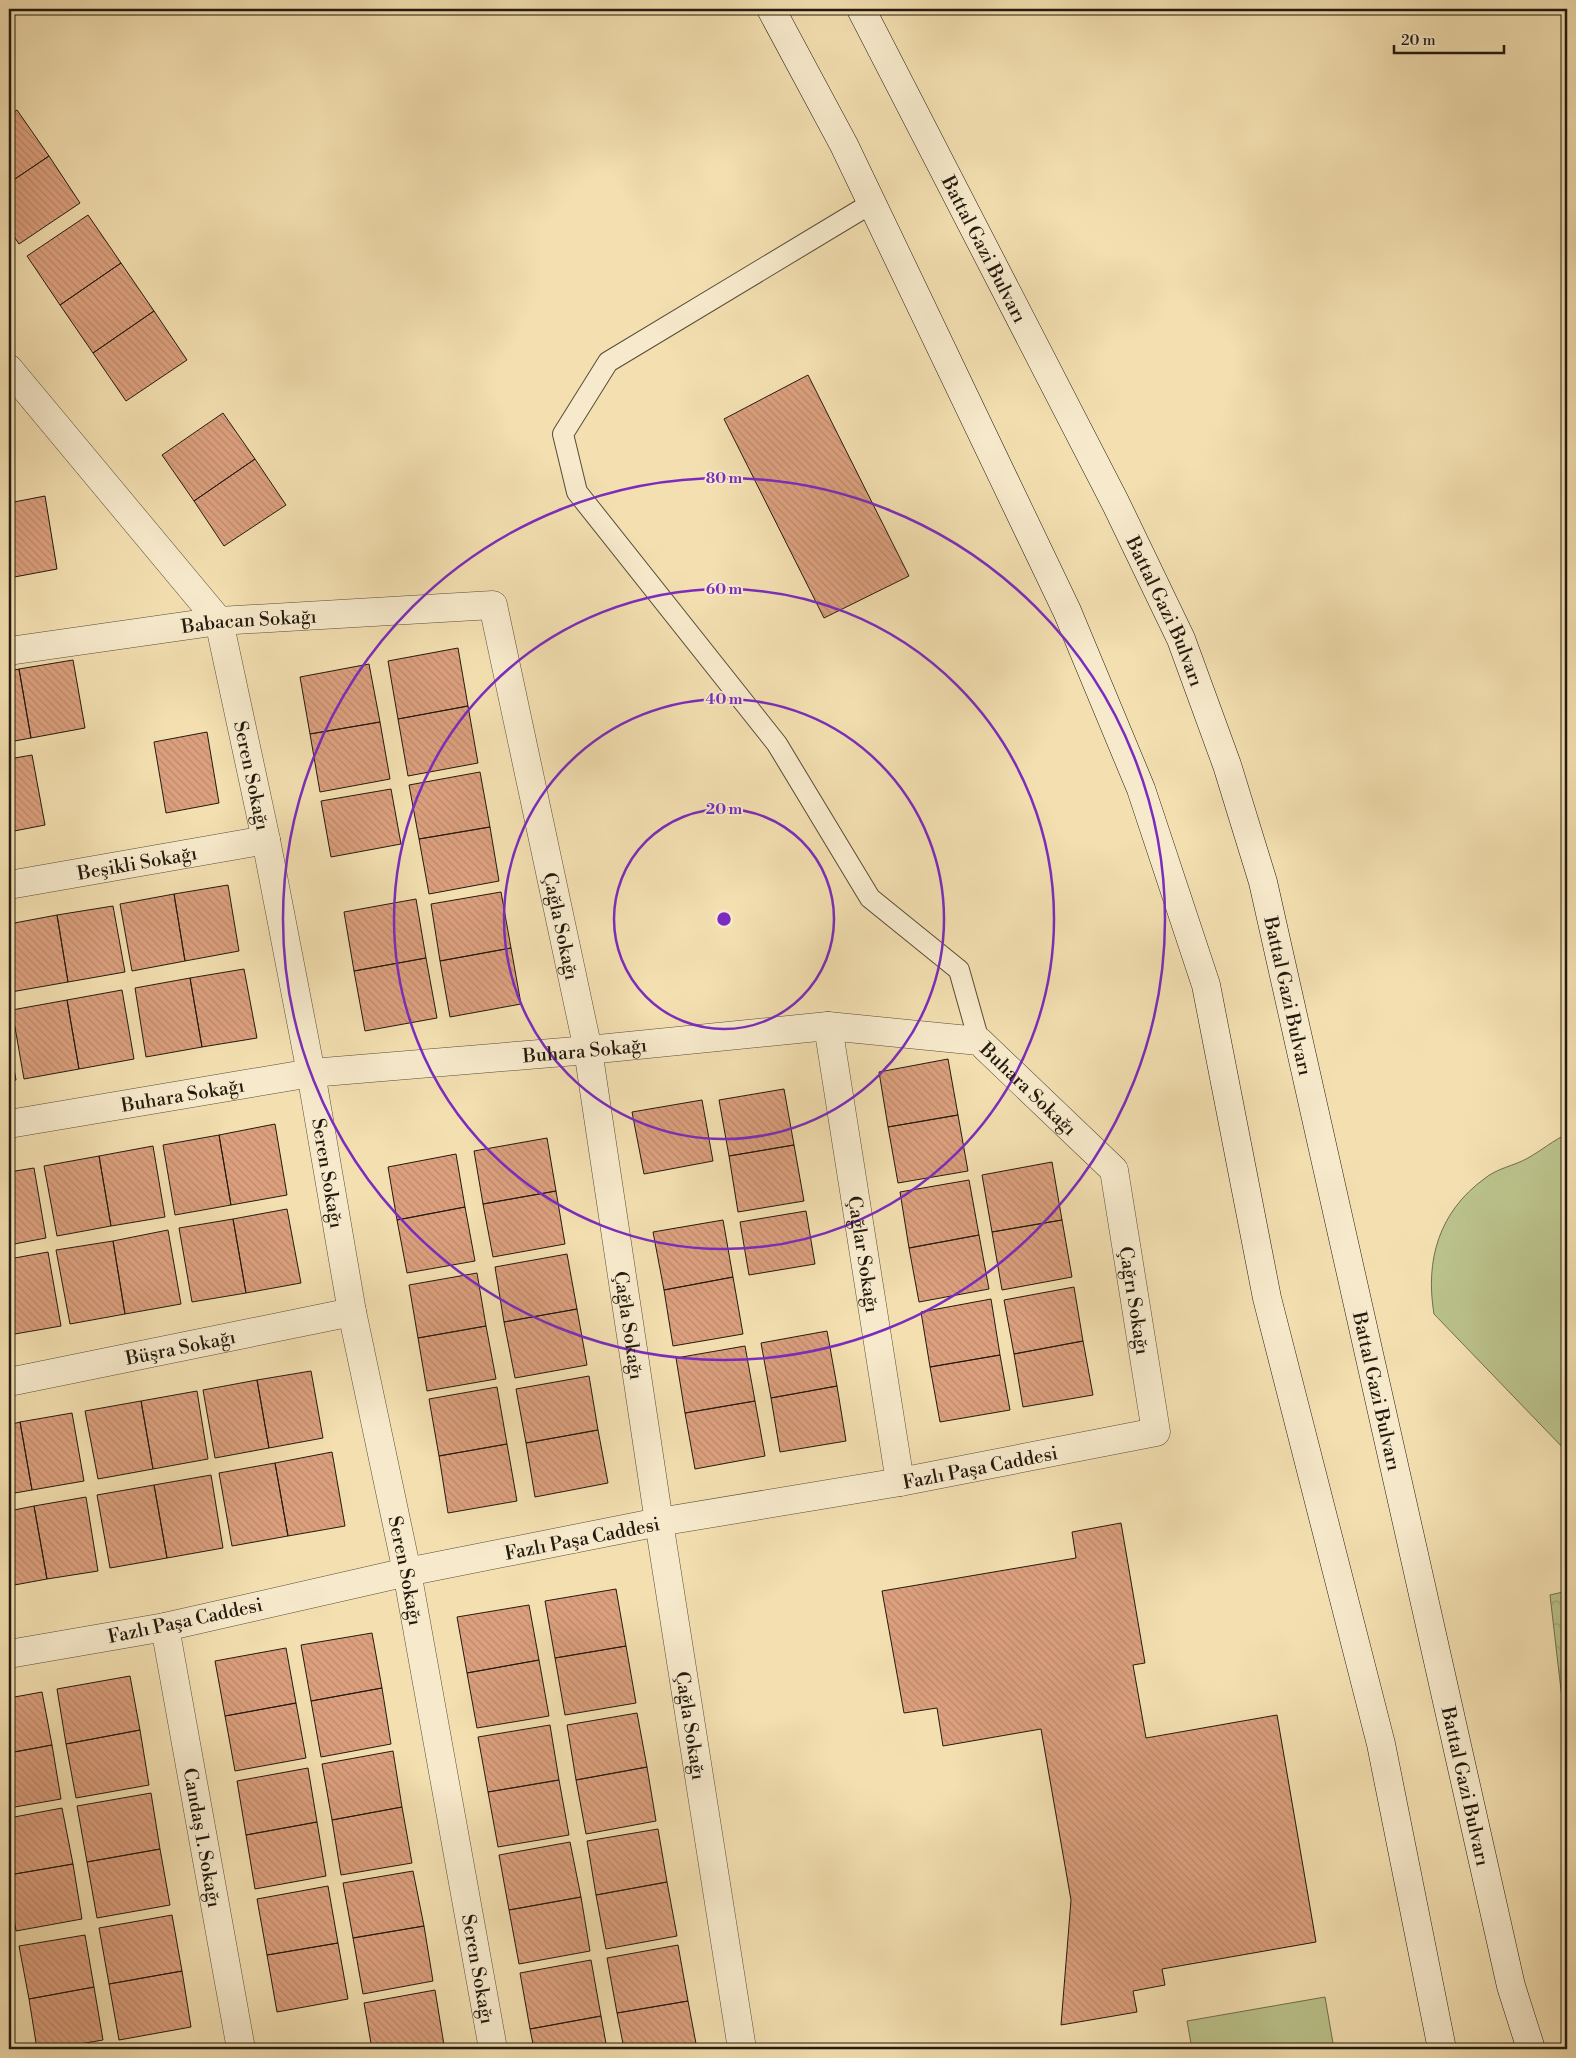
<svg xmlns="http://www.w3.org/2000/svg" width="1576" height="2058" font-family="'Libre Bodoni',serif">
<defs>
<pattern id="park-crowns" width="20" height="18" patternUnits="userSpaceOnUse" patternTransform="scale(1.25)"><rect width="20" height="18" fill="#bbc28b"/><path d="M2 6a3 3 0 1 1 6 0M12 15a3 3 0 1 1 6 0" fill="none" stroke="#a0a677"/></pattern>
<pattern id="building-back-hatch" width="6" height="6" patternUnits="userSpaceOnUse" patternTransform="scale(1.25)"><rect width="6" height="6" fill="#dca07e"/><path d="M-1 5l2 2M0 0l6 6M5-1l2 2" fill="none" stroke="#bc896c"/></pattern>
</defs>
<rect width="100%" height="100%" fill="#f3dfb0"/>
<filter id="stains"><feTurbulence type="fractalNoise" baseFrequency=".004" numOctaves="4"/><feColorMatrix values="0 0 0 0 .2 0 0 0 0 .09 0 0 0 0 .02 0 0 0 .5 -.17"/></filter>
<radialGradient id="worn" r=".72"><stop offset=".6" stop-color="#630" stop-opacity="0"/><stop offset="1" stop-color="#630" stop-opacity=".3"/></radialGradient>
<path fill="#bbc28b" stroke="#6f6e4d" d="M 1567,1134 L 1567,1452 L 1434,1314 C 1425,1260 1439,1212 1484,1179 C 1497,1168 1514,1166 1528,1158 C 1542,1150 1554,1140 1567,1134 Z
M 1325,1997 L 1334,2049 L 1192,2049 L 1187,2021 Z"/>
<path fill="url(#park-crowns)" stroke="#6f6e4d" d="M 1567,1591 L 1567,1742 L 1550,1595 Z"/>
<path fill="url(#building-back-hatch)" stroke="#231a0f" d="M 17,110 L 49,156 L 9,183 L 9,115 Z
M 49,156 L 80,203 L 19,244 L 9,229 L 9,183 Z
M 88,215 L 121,263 L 60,305 L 27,256 Z
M 121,263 L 154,311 L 93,353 L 60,305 Z
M 154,311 L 187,360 L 126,401 L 93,353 Z
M 808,375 L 909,576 L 824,618 L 724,419 Z
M 223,413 L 255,459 L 194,501 L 162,455 Z
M 255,459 L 286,505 L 224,546 L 194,501 Z
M 45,496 L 57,569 L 9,578 L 9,503 Z
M 458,648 L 468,706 L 398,719 L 388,661 Z
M 73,660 L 85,728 L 31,738 L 19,669 Z
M 369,664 L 380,722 L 310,734 L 300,677 Z
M 19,669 L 31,738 L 9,742 L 9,671 Z
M 468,706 L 478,763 L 408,776 L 398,719 Z
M 380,722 L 390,779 L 320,792 L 310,734 Z
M 207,732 L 219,803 L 166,813 L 154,742 Z
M 32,755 L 45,825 L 9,832 L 9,759 Z
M 480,772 L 490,827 L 419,839 L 409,785 Z
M 391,789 L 401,844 L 331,857 L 321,801 Z
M 490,827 L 499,881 L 429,894 L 419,839 Z
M 228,885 L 239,951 L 185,961 L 174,894 Z
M 501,892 L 511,948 L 440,961 L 431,904 Z
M 174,894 L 185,961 L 132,971 L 120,904 Z
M 416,899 L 426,958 L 354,971 L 344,912 Z
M 113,906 L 125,972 L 68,982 L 57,915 Z
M 57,915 L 68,982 L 11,992 L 9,976 L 9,924 Z
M 511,948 L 521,1004 L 450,1017 L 440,961 Z
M 426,958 L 437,1018 L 365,1031 L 354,971 Z
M 244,969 L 257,1038 L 202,1047 L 190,978 Z
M 190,978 L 202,1047 L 146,1057 L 135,988 Z
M 122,990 L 134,1059 L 79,1069 L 67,1000 Z
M 67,1000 L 79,1069 L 24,1079 L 12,1010 Z
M 9,1040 L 16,1080 L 9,1082 Z
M 948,1059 L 958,1115 L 888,1127 L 879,1072 Z
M 784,1089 L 794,1145 L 729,1156 L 719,1100 Z
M 702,1100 L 713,1161 L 644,1174 L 632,1112 Z
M 958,1115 L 968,1171 L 898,1183 L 888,1127 Z
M 275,1124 L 287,1195 L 231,1205 L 219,1135 Z
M 219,1135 L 231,1205 L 175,1215 L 163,1145 Z
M 547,1138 L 556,1191 L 483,1204 L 474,1151 Z
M 794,1145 L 804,1201 L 738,1212 L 729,1156 Z
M 153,1146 L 165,1217 L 111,1226 L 99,1156 Z
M 456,1154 L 465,1207 L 397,1220 L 388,1167 Z
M 99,1156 L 111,1226 L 57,1236 L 44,1166 Z
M 1052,1162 L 1062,1220 L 992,1232 L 982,1175 Z
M 34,1168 L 46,1238 L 9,1245 L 9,1172 Z
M 969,1180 L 979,1235 L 909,1248 L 900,1192 Z
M 556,1191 L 565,1244 L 493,1257 L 483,1204 Z
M 465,1207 L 475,1261 L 407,1273 L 397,1220 Z
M 287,1209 L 301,1283 L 246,1293 L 233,1219 Z
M 806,1211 L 815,1264 L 749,1275 L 740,1222 Z
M 233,1219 L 246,1293 L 192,1302 L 179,1228 Z
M 723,1220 L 733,1277 L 664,1290 L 653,1232 Z
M 1062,1220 L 1072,1277 L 1002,1290 L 992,1232 Z
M 168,1230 L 181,1304 L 125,1314 L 113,1241 Z
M 979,1235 L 989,1289 L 919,1302 L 909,1248 Z
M 113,1241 L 125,1314 L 70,1324 L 56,1250 Z
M 48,1252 L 61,1326 L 9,1335 L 9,1259 Z
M 567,1254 L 577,1309 L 504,1322 L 495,1267 Z
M 477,1273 L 486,1326 L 418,1338 L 409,1285 Z
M 733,1277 L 743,1334 L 673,1346 L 664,1290 Z
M 1074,1287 L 1083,1341 L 1014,1354 L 1004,1300 Z
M 991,1299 L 1000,1355 L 930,1367 L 921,1312 Z
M 577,1309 L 587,1365 L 515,1378 L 504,1322 Z
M 486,1326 L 496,1379 L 427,1391 L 418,1338 Z
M 827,1331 L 837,1386 L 771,1398 L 761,1343 Z
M 1083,1341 L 1093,1395 L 1023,1407 L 1014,1354 Z
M 745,1346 L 755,1401 L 685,1413 L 676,1358 Z
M 1000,1355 L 1010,1410 L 940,1422 L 930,1367 Z
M 311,1371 L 323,1438 L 269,1448 L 257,1380 Z
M 589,1376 L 598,1430 L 526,1443 L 516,1389 Z
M 257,1380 L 269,1448 L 215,1458 L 203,1390 Z
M 837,1386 L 846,1441 L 780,1452 L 771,1398 Z
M 497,1387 L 507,1444 L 439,1456 L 429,1399 Z
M 197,1391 L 208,1459 L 153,1469 L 141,1401 Z
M 141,1401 L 153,1469 L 98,1479 L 85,1411 Z
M 755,1401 L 765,1456 L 695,1469 L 685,1413 Z
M 72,1413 L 84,1481 L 32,1490 L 20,1422 Z
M 20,1422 L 32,1490 L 9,1494 L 9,1425 Z
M 598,1430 L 608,1483 L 535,1497 L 526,1443 Z
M 507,1444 L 517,1501 L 448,1513 L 439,1456 Z
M 332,1452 L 345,1526 L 288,1536 L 275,1463 Z
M 275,1463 L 288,1536 L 232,1546 L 219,1473 Z
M 211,1475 L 223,1548 L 167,1558 L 154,1485 Z
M 154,1485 L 167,1558 L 110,1568 L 97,1495 Z
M 86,1497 L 98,1571 L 47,1579 L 34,1506 Z
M 34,1506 L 47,1579 L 9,1586 L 9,1511 Z
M 1121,1523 L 1145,1663 L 1133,1665 L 1146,1738 L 1277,1715 L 1316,1942 L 1162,1969 L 1165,1985 L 1133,1991 L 1137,2012 L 1061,2025 L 1071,1900 L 1041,1729 L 943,1746 L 937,1708 L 904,1713 L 882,1591 L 1076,1558 L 1072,1532 Z
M 616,1589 L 626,1646 L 555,1658 L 545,1601 Z
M 529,1605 L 539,1660 L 467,1673 L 457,1617 Z
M 372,1633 L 382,1688 L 311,1701 L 301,1645 Z
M 626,1646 L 636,1703 L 565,1715 L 555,1658 Z
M 286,1648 L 296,1703 L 225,1716 L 215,1661 Z
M 539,1660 L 549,1716 L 477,1728 L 467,1673 Z
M 130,1676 L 140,1730 L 66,1744 L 57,1689 Z
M 382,1688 L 391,1744 L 321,1757 L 311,1701 Z
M 42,1692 L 52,1745 L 9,1753 L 9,1698 Z
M 296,1703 L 306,1758 L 235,1771 L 225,1716 Z
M 637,1713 L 647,1767 L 576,1780 L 567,1725 Z
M 550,1725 L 559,1780 L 488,1792 L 478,1737 Z
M 140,1730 L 149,1785 L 76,1798 L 66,1744 Z
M 52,1745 L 61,1799 L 9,1808 L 9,1753 Z
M 393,1751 L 402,1807 L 332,1820 L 322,1764 Z
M 647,1767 L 656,1821 L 586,1834 L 576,1780 Z
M 308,1768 L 317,1822 L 246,1835 L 237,1781 Z
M 559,1780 L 569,1835 L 498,1847 L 488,1792 Z
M 151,1793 L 160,1849 L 87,1862 L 77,1806 Z
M 402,1807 L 412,1863 L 341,1875 L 332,1820 Z
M 62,1808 L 73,1864 L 9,1875 L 9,1818 Z
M 317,1822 L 326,1876 L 255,1889 L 246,1835 Z
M 658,1829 L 667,1882 L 596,1895 L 587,1841 Z
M 570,1842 L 581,1897 L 509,1910 L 499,1855 Z
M 160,1849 L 170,1905 L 97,1918 L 87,1862 Z
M 73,1864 L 82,1919 L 16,1931 L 9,1886 L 9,1875 Z
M 413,1871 L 424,1926 L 353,1938 L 343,1883 Z
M 667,1882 L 677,1936 L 606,1949 L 596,1895 Z
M 328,1886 L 338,1943 L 267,1955 L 257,1899 Z
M 581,1897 L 590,1951 L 519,1964 L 509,1910 Z
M 172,1915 L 182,1971 L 109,1984 L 99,1928 Z
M 424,1926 L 433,1981 L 363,1994 L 353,1938 Z
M 85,1935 L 94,1987 L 29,1999 L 19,1946 Z
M 338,1943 L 348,1999 L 277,2012 L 267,1955 Z
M 678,1945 L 688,2001 L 617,2013 L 607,1958 Z
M 591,1960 L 601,2016 L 530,2029 L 520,1973 Z
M 182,1971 L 191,2027 L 119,2040 L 109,1984 Z
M 94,1987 L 103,2040 L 51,2049 L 37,2049 L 29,1999 Z
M 435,1990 L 444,2045 L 424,2049 L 372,2049 L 364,2003 Z
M 688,2001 L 697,2049 L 624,2049 L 617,2013 Z
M 601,2016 L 607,2049 L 534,2049 L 530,2029 Z"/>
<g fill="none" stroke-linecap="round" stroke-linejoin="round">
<g stroke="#574b37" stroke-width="22">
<path id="lane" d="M 872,203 L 608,362 L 563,434 L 577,492 L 777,744 L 870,898 L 959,970 L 979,1041"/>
</g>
<g stroke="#574b37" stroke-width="29">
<g id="street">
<path id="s1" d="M 9,369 L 219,621 L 266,840 L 311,1073 L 352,1312 L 407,1572 L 493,2049"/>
<path id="s2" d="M 9,651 L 219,621 L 493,605 L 588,1050 L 659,1522 L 742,2049"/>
<path id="s3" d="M 9,885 L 266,840"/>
<path id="s4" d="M 828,1026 L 900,1482"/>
<path id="s5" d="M 9,1124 L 311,1073 L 588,1050 L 828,1026 L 979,1041 L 1114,1170 L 1156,1432 L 900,1482 L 659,1522 L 407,1572 L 165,1627 L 9,1654"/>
<path id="s6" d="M 9,1382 L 352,1312"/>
<path id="s7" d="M 165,1627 L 241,2049"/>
</g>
</g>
<g stroke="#231a0f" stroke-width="29">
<g id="secondary">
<path d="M 771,9 L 844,145 L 1067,611 L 1141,789 L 1206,985 L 1267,1298 L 1381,1744 L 1442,2049"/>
<path id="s8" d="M 861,9 L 1116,504 L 1181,639 L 1227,765 L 1263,882 L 1511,1986 L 1531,2049"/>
</g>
</g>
<use href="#lane" stroke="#f7eacc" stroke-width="20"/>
<use href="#street" stroke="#f7eacc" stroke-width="28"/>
<use href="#secondary" stroke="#f7eacc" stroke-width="28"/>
</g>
<g fill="none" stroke="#7b2cbf" stroke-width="2.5">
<circle cx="724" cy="919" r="110"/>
<circle cx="724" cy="919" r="220"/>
<circle cx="724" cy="919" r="330"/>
<circle cx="724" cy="919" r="441"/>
</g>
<g text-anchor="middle" stroke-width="4" stroke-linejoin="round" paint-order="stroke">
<g font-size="19" fill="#231a0f" stroke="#f7eacc">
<text dy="7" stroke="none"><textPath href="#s8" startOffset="270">Battal Gazi Bulvarı</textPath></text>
<text dy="7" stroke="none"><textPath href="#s8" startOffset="675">Battal Gazi Bulvarı</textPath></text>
<text dy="7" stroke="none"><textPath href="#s2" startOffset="242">Babacan Sokağı</textPath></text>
<text dy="7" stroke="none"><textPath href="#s1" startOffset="486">Seren Sokağı</textPath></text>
<text dy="7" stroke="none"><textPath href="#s3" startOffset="130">Beşikli Sokağı</textPath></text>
<text dy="7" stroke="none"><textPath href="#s2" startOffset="815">Çağla Sokağı</textPath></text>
<text dy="7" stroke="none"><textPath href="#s8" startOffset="1080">Battal Gazi Bulvarı</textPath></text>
<text dy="7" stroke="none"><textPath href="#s5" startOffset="581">Buhara Sokağı</textPath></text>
<text dy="7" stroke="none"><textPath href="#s5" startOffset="1046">Buhara Sokağı</textPath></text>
<text dy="7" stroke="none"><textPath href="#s5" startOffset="176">Buhara Sokağı</textPath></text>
<text dy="7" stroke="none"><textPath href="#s1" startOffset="891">Seren Sokağı</textPath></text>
<text dy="7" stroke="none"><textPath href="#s4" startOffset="231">Çağlar Sokağı</textPath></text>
<text dy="7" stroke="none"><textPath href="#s5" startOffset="1296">Çağrı Sokağı</textPath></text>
<text dy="7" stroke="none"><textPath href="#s2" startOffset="1220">Çağla Sokağı</textPath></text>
<text dy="7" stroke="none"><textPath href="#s6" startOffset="175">Büşra Sokağı</textPath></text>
<text dy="7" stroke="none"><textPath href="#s8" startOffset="1485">Battal Gazi Bulvarı</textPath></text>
<text transform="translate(980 1467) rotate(-11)" y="7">Fazlı Paşa Caddesi</text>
<text transform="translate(582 1538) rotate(-11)" y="7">Fazlı Paşa Caddesi</text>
<text dy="7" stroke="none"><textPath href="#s1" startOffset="1296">Seren Sokağı</textPath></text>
<text transform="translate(185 1620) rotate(-12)" y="7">Fazlı Paşa Caddesi</text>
<text dy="7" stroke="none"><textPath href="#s2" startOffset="1625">Çağla Sokağı</textPath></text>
<text dy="7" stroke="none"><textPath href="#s8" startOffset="1890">Battal Gazi Bulvarı</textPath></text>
<text dy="7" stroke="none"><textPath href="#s7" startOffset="214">Candaş 1. Sokağı</textPath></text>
<text dy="7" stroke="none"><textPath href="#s1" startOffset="1701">Seren Sokağı</textPath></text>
</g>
</g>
<circle cx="724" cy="919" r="8" fill="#7b2cbf" stroke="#f7eacc" stroke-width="2.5"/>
<g font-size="15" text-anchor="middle" font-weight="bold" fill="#7b2cbf" stroke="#f7eacc" stroke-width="4" stroke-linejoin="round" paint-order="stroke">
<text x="724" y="483">80 m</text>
<text x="724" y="594">60 m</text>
<text x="724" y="704">40 m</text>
<text x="724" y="814">20 m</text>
</g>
<rect width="1576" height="2058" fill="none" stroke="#f3dfb0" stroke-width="30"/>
<rect x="10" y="10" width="1556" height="2038" fill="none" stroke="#231a0f" stroke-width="2.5"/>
<rect x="15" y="15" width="1546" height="2028" fill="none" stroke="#231a0f"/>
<path d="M1394 45v8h110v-8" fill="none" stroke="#231a0f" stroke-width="2.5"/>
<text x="1401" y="45" font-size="15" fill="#231a0f" stroke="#f7eacc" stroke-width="4" paint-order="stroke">20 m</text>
<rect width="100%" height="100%" filter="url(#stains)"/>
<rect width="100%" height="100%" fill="url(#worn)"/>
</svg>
